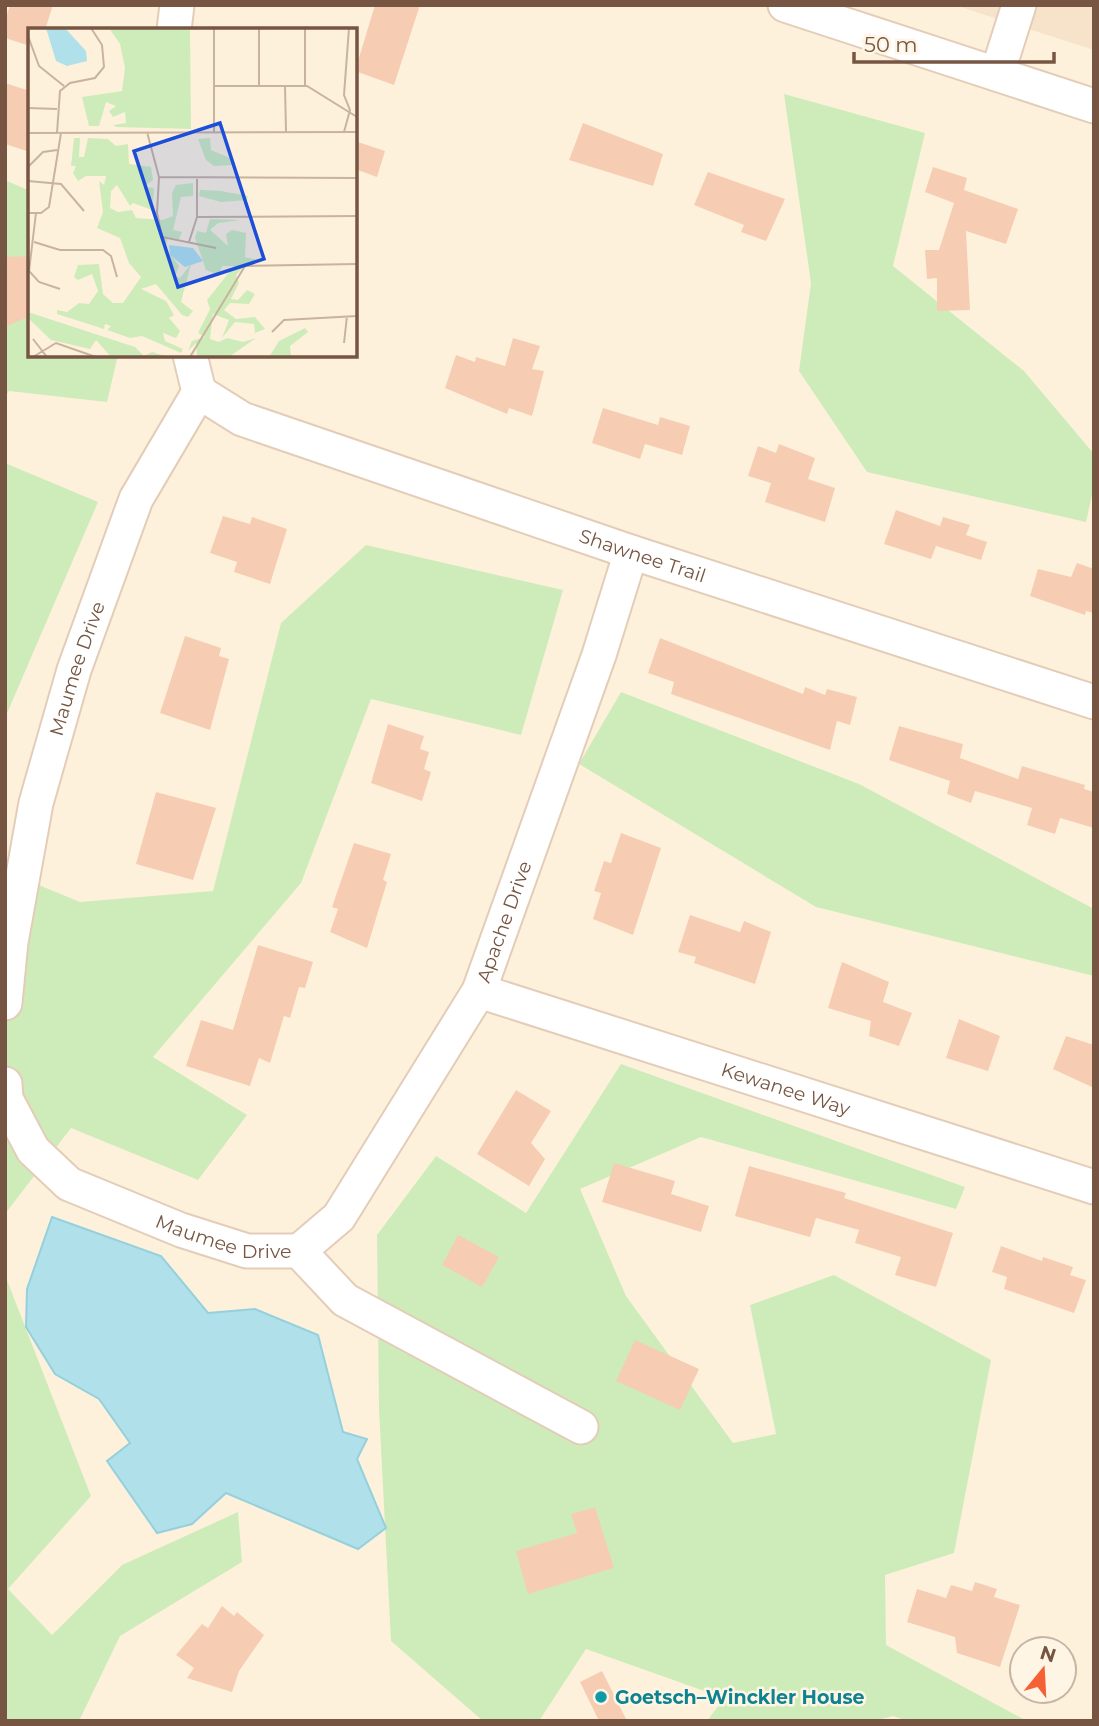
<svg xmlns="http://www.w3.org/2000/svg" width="1099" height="1726" font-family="Montserrat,sans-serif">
<rect width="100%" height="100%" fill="#fef1dc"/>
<path fill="#f7e3ca" d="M 954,5 L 1094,5 L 1094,50 Z"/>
<path fill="#ceecba" d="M 784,94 L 925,133 L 893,266 L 1024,371 L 1094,454 L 1094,486 L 1086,522 L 867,472 L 799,371 L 811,283 Z
M 5,180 L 30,191 L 30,355 L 118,355 L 107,402 L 9,391 L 5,397 Z
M 5,463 L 98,502 L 5,718 Z
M 366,545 L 563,590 L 521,735 L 371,699 L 301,883 L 153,1057 L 247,1115 L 198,1180 L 71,1128 L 5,1214 L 5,871 L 80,902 L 213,891 L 281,623 Z
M 621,692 L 859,784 L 1094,909 L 1094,976 L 816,907 L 579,764 Z
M 621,1064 L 965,1187 L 956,1209 L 701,1137 L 580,1189 L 626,1296 L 733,1443 L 776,1434 L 750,1305 L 834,1275 L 991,1360 L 954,1553 L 885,1575 L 886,1645 L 1027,1721 L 907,1721 L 893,1716 L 874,1721 L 707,1721 L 724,1698 L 586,1649 L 539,1721 L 483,1721 L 391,1641 L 379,1409 L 377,1235 L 436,1156 L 526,1213 Z
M 5,1275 L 91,1496 L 8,1589 L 52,1635 L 122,1565 L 238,1512 L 242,1562 L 120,1636 L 79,1721 L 5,1721 Z"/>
<path fill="#b0e0e9" stroke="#95d0dc" stroke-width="2" d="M 52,1217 L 161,1256 L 208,1313 L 255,1309 L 318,1335 L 343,1432 L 367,1439 L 357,1459 L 386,1528 L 358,1549 L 226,1493 L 192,1524 L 157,1533 L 107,1461 L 130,1443 L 99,1399 L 55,1374 L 26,1327 L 27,1289 Z"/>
<path fill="#f6cdb2" d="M 10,5 L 53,5 L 45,30 L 30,30 L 30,46 L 5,38 L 5,20 Z
M 375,5 L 420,5 L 394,85 L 355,71 Z
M 5,83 L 30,91 L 30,152 L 5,144 Z
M 583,123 L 663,154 L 653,186 L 569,160 Z
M 355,141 L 385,151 L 377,177 L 355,169 Z
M 933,167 L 967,178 L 964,190 L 1018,209 L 1006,244 L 966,231 L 970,310 L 937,311 L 937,278 L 927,279 L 925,250 L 939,250 L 954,203 L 925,192 Z
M 708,172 L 785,199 L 766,241 L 741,232 L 744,225 L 694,205 Z
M 30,256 L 30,316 L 5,327 L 5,257 Z
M 513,338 L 540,346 L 532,369 L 544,371 L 532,416 L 509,408 L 507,414 L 445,388 L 456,355 L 475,362 L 476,357 L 505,366 Z
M 603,408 L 658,425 L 660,417 L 690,426 L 682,455 L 645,444 L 640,459 L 592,443 Z
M 779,444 L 815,458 L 808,479 L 835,488 L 825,522 L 765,502 L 771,483 L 748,476 L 758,446 L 776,453 Z
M 896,510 L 940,526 L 943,517 L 970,525 L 966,535 L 987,542 L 981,560 L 936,546 L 931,559 L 884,544 Z
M 223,516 L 250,524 L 252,517 L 287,529 L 270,584 L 234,572 L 237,562 L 210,553 Z
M 1077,563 L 1094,569 L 1094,613 L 1086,611 L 1085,615 L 1030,596 L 1038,569 L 1071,577 Z
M 185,636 L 221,648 L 219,656 L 229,659 L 210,730 L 160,713 Z
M 660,638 L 803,694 L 805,687 L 825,695 L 827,689 L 857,697 L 850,725 L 837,721 L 830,750 L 671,694 L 674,682 L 648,673 Z
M 388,724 L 424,736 L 420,749 L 429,752 L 424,769 L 431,772 L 422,801 L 371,783 Z
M 899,726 L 963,744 L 960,758 L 1018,779 L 1022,766 L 1085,785 L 1084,789 L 1094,792 L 1094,828 L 1060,818 L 1055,834 L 1027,825 L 1032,808 L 975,791 L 971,803 L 947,794 L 950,781 L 889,760 Z
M 156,792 L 216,808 L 193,880 L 136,864 Z
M 621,833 L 661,848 L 633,935 L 593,919 L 601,893 L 594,891 L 604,861 L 611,863 Z
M 354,843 L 391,854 L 383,880 L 387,882 L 367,948 L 330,932 L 338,909 L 332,907 Z
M 690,915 L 740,932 L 744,921 L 771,932 L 755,984 L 694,963 L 696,957 L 678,952 Z
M 258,945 L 313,962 L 305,988 L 299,987 L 290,1018 L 284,1016 L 270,1063 L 259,1058 L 250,1086 L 186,1066 L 201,1020 L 233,1030 Z
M 842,962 L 889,982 L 883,1002 L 912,1013 L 899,1046 L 869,1036 L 871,1021 L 828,1008 Z
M 959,1019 L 1000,1036 L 988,1071 L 946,1058 Z
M 1066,1036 L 1094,1045 L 1094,1088 L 1053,1069 Z
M 516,1090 L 551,1111 L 531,1143 L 545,1159 L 529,1186 L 477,1154 Z
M 614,1163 L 675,1181 L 671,1194 L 709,1206 L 701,1232 L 602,1202 Z
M 749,1166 L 846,1193 L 844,1198 L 953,1233 L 936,1287 L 895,1275 L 901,1257 L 855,1243 L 859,1230 L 816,1218 L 810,1237 L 735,1216 Z
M 458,1235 L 499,1257 L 482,1287 L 442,1265 Z
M 1001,1246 L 1042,1261 L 1043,1257 L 1073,1267 L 1070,1275 L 1086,1280 L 1074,1313 L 1004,1289 L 1007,1277 L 992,1272 Z
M 635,1340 L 699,1369 L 680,1410 L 616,1381 Z
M 595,1507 L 614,1568 L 528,1594 L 516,1551 L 577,1533 L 571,1514 Z
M 975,1582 L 997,1589 L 994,1597 L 1020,1605 L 1000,1667 L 957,1653 L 955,1637 L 907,1622 L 917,1589 L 946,1598 L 951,1585 L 972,1591 Z
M 222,1606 L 234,1616 L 237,1612 L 264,1635 L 239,1671 L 232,1692 L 187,1678 L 194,1668 L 176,1655 L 202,1624 L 208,1628 Z
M 602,1671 L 627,1721 L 599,1721 L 580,1682 Z"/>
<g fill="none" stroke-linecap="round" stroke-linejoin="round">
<g stroke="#e3cdb8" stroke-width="37">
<g id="minor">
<path d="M 785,5 L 1094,106"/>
<path d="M 174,30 L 177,5"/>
<path d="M 997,74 L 1019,5"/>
<path id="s1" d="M 199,392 L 242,419 L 631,552 L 1094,702"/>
<path id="s2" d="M 479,991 L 1094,1187"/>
<path id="s3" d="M 5,1003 L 11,942 L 36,803 L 74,670 L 136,499 L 199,392 L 190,355"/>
<path id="s4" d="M 5,1084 L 6,1099 L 33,1150 L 69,1184 L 181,1230 L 247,1251 L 299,1251 L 345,1300 L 581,1427"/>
<path id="s5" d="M 299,1251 L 339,1217 L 479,991 L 599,655 L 631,552"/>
</g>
</g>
<use href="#minor" stroke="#fff" stroke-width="33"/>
</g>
<circle fill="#0f9aa8" stroke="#fff5e5" stroke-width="2.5" cx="601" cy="1697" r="7"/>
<g text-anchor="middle" stroke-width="5" stroke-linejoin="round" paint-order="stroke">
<g font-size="19" fill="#765643" stroke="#fff5e5">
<text dy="7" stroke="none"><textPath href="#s1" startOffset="474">Shawnee Trail</textPath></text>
<text dy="7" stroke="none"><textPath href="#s3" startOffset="343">Maumee Drive</textPath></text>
<text dy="7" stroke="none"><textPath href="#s5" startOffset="392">Apache Drive</textPath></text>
<text dy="7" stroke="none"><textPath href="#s2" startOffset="322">Kewanee Way</textPath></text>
<text dy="7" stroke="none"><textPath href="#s4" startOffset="287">Maumee Drive</textPath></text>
</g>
<g font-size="19" font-weight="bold" fill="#0d838f" stroke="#fff5e5" text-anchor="start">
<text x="615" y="1704">Goetsch–Winckler House</text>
</g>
</g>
<g transform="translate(28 28)">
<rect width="329" height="329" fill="#fef1dc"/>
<path d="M 81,0 L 162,0 L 163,101 L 88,99 L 85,97 L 98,95 L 97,84 L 85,89 L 81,83 L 88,78 L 78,74 L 71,98 L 61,98 L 54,69 L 94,63 L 97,40 L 92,16 ZM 46,110 L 52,110 L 51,129 L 56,129 L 60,110 L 80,111 L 88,118 L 100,116 L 101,136 L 123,139 L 125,152 L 115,159 L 126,160 L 124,182 L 105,175 L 102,178 L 89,157 L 83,163 L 82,180 L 90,184 L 104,182 L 108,190 L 135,192 L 145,188 L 144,165 L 148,157 L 165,155 L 165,168 L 153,169 L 145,202 L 154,204 L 151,211 L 140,210 L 137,220 L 151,238 L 147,248 L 152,250 L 163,236 L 153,274 L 165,283 L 160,289 L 154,287 L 128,256 L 113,261 L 138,273 L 146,287 L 141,290 L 152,303 L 148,310 L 135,305 L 137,313 L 155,321 L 153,325 L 114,308 L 102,310 L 79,302 L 83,298 L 77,296 L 76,301 L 29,286 L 29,282 L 39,284 L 51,275 L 61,276 L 70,263 L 64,246 L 50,252 L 46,249 L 50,237 L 71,236 L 75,266 L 85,275 L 95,275 L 113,249 L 101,235 L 92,210 L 69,200 L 75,184 L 71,153 L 76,157 L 78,148 L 58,148 L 50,153 L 45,145 L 48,138 L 43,138 ZM 182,110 L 183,122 L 204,131 L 204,137 L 186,138 L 178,132 L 170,111 ZM 172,162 L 193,163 L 220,168 L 219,172 L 193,174 L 171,168 ZM 182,191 L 212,192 L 190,195 L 182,202 L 200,218 L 198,206 L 204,202 L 218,205 L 217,229 L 234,233 L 219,235 L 208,247 L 211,255 L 203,271 L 210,272 L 219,262 L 227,266 L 221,276 L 202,275 L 196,282 L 208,291 L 227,289 L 237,301 L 227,305 L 226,296 L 207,294 L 194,310 L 201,292 L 185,286 L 182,311 L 191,314 L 199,310 L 215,314 L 228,310 L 201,329 L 169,328 L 168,315 L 160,323 L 164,313 L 177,309 L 170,305 L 182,281 L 179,272 L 206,238 L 194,238 L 191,247 L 178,242 L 167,210 L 169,203 L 178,205 ZM 0,284 L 107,319 L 116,328 L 124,324 L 141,329 L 83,329 L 68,312 L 62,321 L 23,312 L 0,290 ZM 277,300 L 280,304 L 262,318 L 263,329 L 241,329 L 251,313 Z" fill="#ceecba"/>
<path d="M 18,0 L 37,0 L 58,23 L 59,33 L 39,38 L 28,33 ZM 141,217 L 165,220 L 175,233 L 157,239 L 142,227 Z" fill="#b0e0e9"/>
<path fill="none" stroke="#c8b39f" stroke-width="2" d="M 231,0 L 231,58M 0,8 L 11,38 L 36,58M 186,58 L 279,58 L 329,89M 257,58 L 258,104M 277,58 L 277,0M 0,80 L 29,81M 119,104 L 131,149 L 129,185 L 134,209 L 188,220M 186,104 L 186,0M 316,104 L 322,82 L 316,67 L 321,0M 0,105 L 329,104M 29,105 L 32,63 L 42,55 L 67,50 L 76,39 L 74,17 L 63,0M 0,139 L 15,124 L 29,122M 131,149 L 329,150M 0,153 L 33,156 L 56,183M 0,185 L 13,185 L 21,179 L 33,105M 8,185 L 1,243 L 11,254 L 32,261M 169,189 L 329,188M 6,214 L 32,222 L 75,222 L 83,228 L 89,249M 161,214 L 169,189 L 169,151M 244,304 L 256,292 L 329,288M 5,311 L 19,329M 316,315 L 319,288M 5,329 L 28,315 L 68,329M 162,329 L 217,238 L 329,236"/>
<path fill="#1d4ed8" fill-opacity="0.15" stroke="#1d4ed8" stroke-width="3.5" d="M 192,95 L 236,231 L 150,259 L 106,123 Z"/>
<rect width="329" height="329" fill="none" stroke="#765643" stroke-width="3.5"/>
</g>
<rect width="1099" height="1726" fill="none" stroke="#765643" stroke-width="14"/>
<g transform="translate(1043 1670) rotate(18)"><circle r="33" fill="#fff5e5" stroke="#c8b5a4" stroke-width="2"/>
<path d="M0-5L12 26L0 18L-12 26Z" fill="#f56135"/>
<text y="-10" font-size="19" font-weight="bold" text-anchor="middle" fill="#765643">N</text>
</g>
<path d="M854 52v10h200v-10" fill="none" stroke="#765643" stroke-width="3.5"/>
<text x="864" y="52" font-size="21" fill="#765643" stroke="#fff5e5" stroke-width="5" paint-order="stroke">50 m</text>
</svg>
